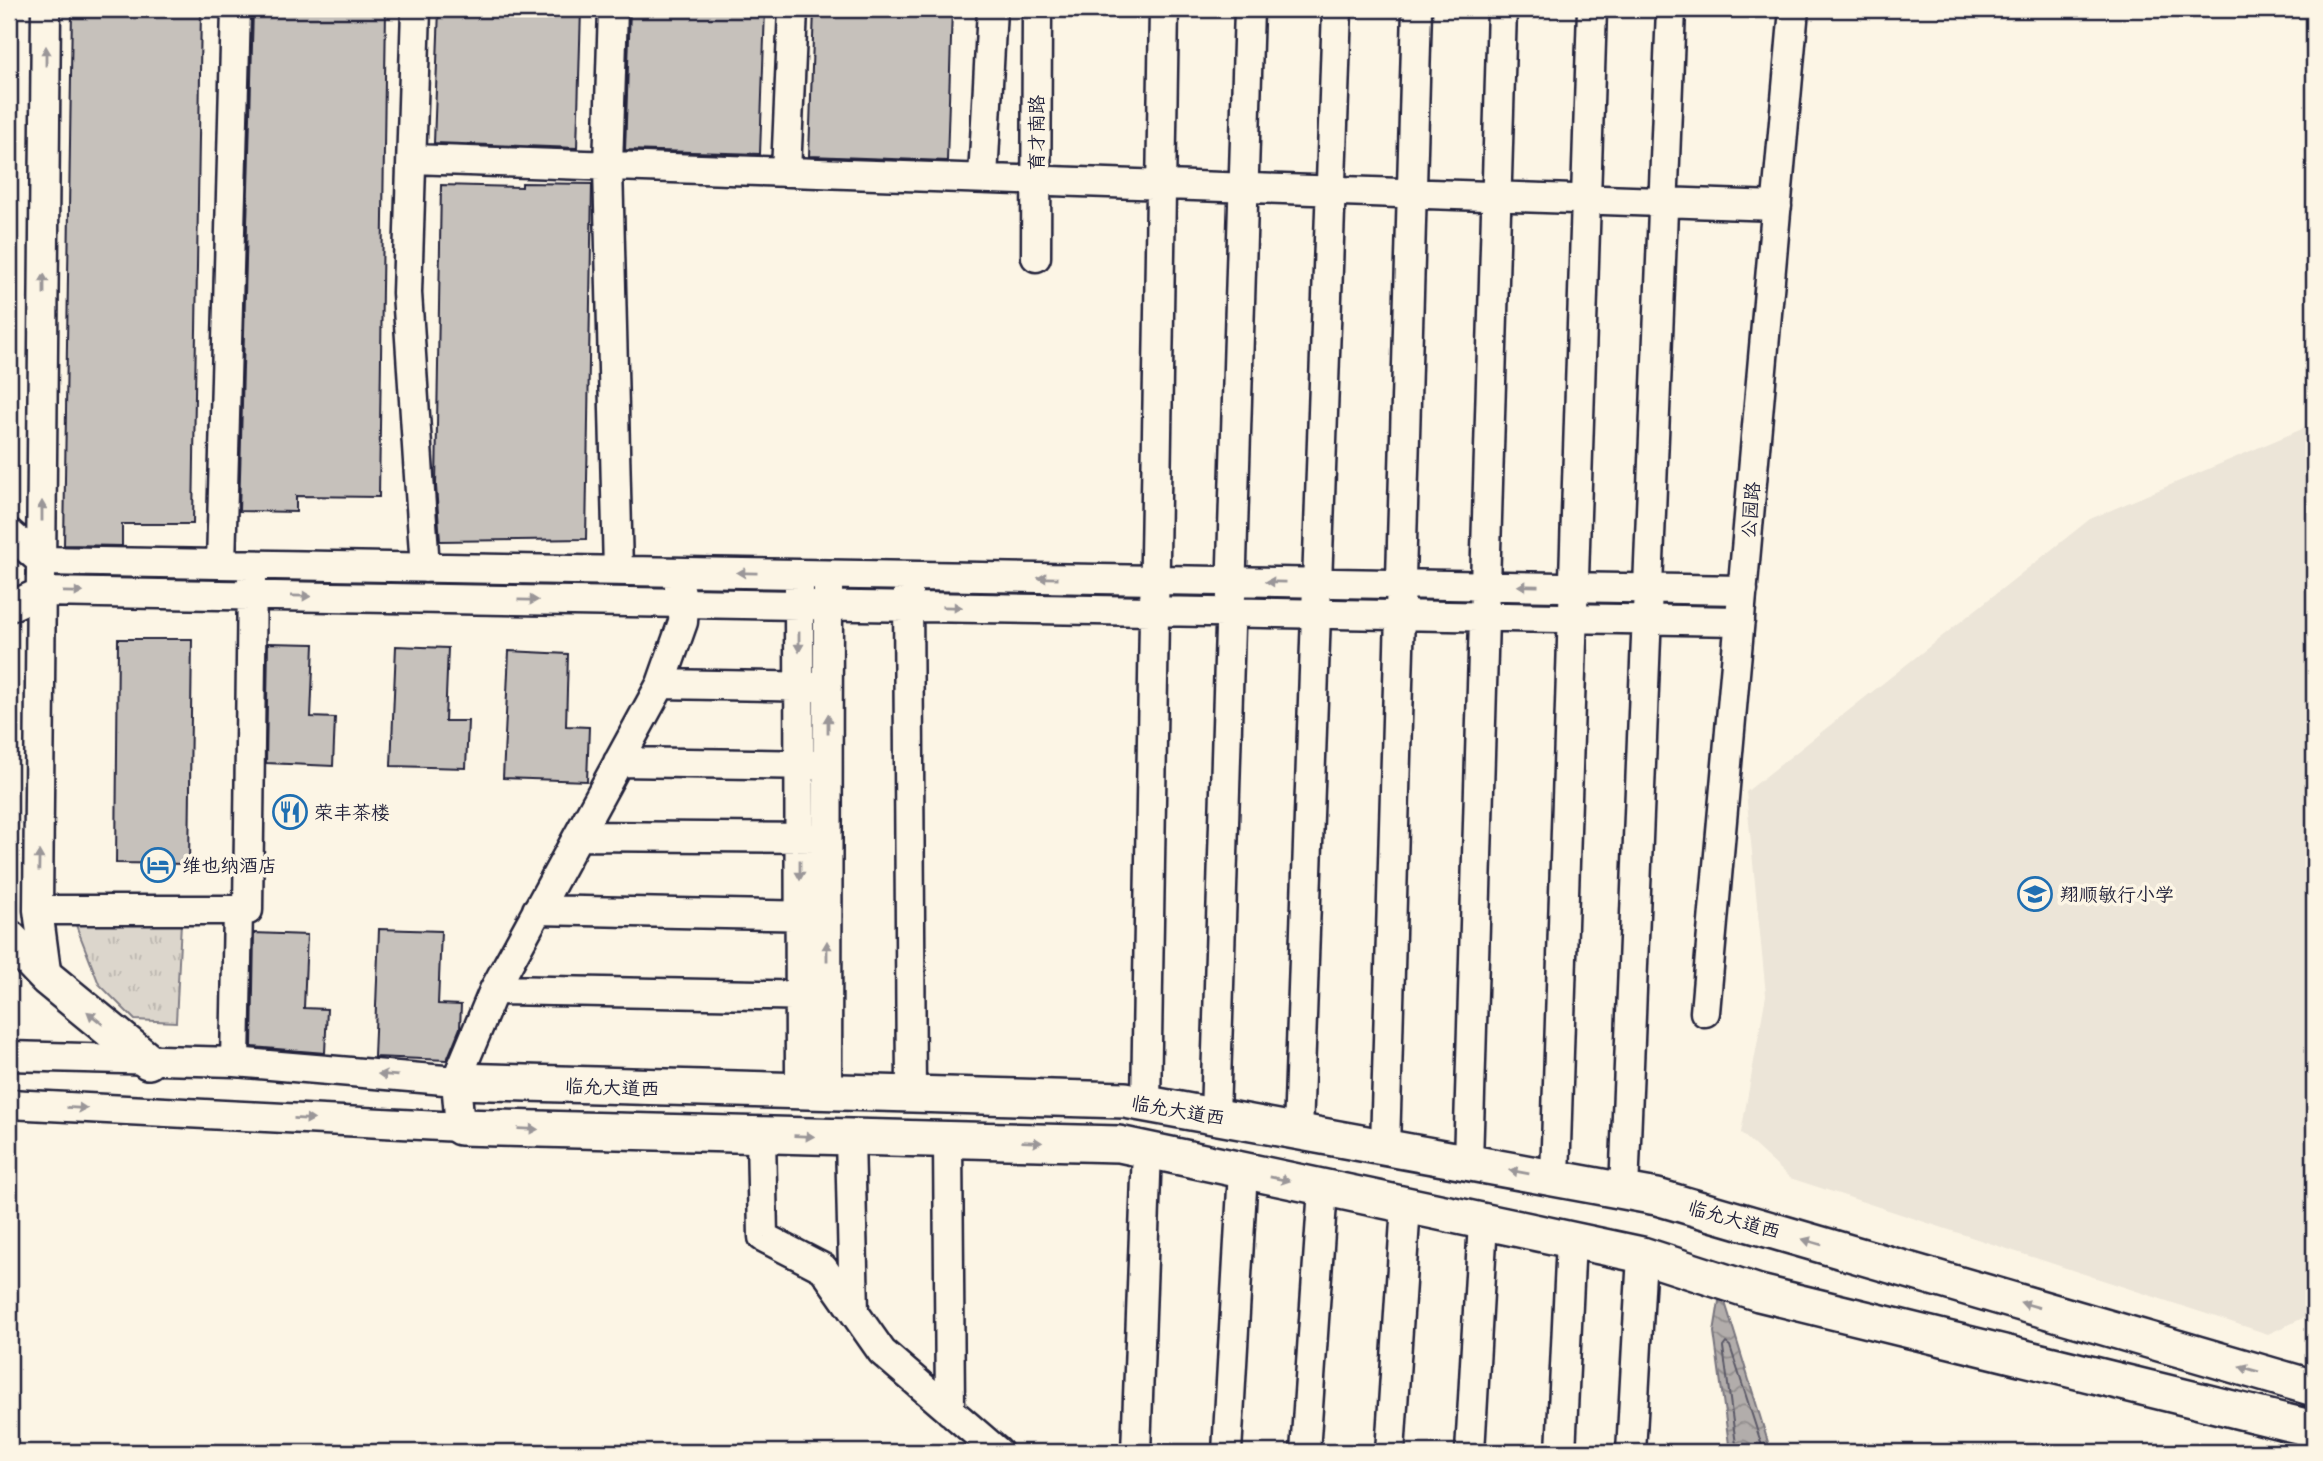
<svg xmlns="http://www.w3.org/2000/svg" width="2323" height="1461" font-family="'Balsamiq Sans','LXGW WenKai TC',sans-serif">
<defs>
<pattern id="grass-tufts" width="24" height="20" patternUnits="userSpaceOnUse" patternTransform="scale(1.75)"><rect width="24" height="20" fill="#dcd6cc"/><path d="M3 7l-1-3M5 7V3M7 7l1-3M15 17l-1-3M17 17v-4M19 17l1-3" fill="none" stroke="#bcb7b0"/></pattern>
<pattern id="water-waves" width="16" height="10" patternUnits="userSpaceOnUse" patternTransform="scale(1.75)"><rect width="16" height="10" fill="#b2adab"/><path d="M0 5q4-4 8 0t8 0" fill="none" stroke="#908c8c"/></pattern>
</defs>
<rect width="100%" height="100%" fill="#fcf5e5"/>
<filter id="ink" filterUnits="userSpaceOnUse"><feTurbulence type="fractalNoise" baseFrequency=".0143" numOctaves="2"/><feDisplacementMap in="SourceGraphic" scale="14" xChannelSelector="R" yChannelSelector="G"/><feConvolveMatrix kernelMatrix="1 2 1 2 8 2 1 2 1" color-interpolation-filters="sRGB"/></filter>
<g filter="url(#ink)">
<path fill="#ece5d8" d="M 2314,424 L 2314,1313 L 2268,1334 L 1790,1178 L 1741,1133 L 1766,995 L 1746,792 L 2090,519 Z"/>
<path fill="url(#grass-tufts)" stroke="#7f7c84" stroke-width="2" d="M 74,920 L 181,922 L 176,1022 L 135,1020 L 99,984 Z"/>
<path fill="url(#water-waves)" stroke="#78757e" stroke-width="2" d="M 1721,1289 L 1771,1452 L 1730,1452 L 1714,1332 Z"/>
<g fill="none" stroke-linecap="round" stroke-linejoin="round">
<path stroke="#5c5a68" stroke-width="2" d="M 1737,1452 L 1723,1347 L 1726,1343 L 1730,1346 L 1764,1452"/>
</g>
<path fill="#c6c1bb" stroke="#22223b" stroke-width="2" d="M 72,9 L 201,9 L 193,524 L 122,524 L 122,546 L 64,545 Z
M 253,9 L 386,9 L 379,497 L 296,496 L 296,512 L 239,511 Z
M 439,9 L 581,9 L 577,148 L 434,143 Z
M 630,9 L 765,9 L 760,154 L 625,150 Z
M 814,9 L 952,9 L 947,161 L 809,156 Z
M 522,183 L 592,184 L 586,539 L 440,541 L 436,486 L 441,185 L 522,187 Z
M 118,639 L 192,639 L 189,864 L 116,863 Z
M 268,643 L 314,644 L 311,717 L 335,718 L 333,766 L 266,763 Z
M 396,646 L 448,648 L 445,721 L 468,721 L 466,768 L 391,766 Z
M 509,651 L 568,654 L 566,726 L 589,727 L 587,781 L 503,778 Z
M 379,929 L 441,931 L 438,1004 L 461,1005 L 460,1028 L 447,1060 L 374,1057 Z
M 254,933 L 307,935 L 304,1008 L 327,1009 L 325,1053 L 252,1047 Z"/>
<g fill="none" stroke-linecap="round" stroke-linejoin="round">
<g stroke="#22223b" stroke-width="33">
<path id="minor" d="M 46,9 L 38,910 L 47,978
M 416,9 L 407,293 L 425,568
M 613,9 L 608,166 L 618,571
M 412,159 L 1777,206
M 786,172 L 793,9
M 983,178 L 992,9
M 1036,257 L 1037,9
M 9,533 L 41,561 L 1743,590
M 221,564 L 236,9
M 799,587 L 800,1092
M 908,589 L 911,1095
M 9,607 L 41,592 L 1740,621
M 661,684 L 818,687
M 618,762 L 818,765
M 578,836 L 817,838
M 38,910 L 248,910 L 252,576
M 537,910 L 817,916
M 494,990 L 817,996
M 1705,1012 L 1794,9
M 9,1056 L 235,1062 L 456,1081
M 235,1062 L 238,910
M 827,1093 L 828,588
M 9,1104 L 460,1127
M 1146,1104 L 1164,9
M 1215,1116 L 1249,9
M 460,1127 L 456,1081 L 494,990 L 661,684 L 683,622 L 684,603 L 679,586
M 1298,1132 L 1337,9
M 761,1135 L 763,1237 L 823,1268 L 882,1352 L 998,1452
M 850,1137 L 854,1312
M 948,1140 L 950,1411
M 1385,1147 L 1417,9
M 1468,1162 L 1502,9
M 1555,1178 L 1592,9
M 1624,1191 L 1671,9
M 1136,1452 L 1147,1150
M 1227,1452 L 1243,1171
M 1305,1452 L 1323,1188
M 1390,1452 L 1406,1205
M 1470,1452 L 1483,1222
M 1561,1452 L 1571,1240
M 1631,1452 L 1642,1255"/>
</g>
<g stroke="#22223b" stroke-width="40">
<path id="major" d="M 9,938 L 47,978 L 148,1061
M 456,1081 L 1125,1100 L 1657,1197 L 2314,1388
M 460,1127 L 1119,1144 L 1642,1255 L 1759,1293 L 2314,1429"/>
</g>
<use href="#minor" stroke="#fcf5e5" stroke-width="28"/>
<use href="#major" stroke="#fcf5e5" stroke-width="35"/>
</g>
<defs><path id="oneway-solid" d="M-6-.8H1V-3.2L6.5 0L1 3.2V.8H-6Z" transform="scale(1.75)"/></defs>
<g fill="#9a9698">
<use href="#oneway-solid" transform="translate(46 56) rotate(-90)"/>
<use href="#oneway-solid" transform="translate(44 284) rotate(-90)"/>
<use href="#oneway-solid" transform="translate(42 511) rotate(-90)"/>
<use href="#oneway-solid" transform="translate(747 573) rotate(-179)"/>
<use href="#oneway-solid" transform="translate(1048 578) rotate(-179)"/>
<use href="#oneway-solid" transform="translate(1276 582) rotate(-179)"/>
<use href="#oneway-solid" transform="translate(1528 586) rotate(-179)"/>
<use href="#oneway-solid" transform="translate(73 592) rotate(1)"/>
<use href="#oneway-solid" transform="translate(301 596) rotate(1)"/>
<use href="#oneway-solid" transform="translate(528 600) rotate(1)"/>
<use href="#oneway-solid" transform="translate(952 607) rotate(1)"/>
<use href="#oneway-solid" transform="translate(799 642) rotate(90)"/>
<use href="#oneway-solid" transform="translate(828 724) rotate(-90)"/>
<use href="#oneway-solid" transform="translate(39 861) rotate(-89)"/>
<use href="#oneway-solid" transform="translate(800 870) rotate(90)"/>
<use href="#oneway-solid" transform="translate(827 951) rotate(-90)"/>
<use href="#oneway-solid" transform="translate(95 1018) rotate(-141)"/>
<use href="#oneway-solid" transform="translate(388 1075) rotate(-175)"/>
<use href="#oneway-solid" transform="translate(77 1108) rotate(3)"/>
<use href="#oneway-solid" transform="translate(304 1119) rotate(3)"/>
<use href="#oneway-solid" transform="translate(528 1129) rotate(2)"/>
<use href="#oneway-solid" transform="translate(804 1136) rotate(2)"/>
<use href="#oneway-solid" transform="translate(1032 1142) rotate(2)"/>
<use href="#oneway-solid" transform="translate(1519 1172) rotate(-170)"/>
<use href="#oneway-solid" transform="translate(1280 1179) rotate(12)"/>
<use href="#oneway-solid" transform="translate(1812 1242) rotate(-164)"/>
<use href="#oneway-solid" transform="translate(2030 1305) rotate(-164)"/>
<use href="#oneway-solid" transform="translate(2249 1369) rotate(-164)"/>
</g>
</g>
<defs>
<g id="restaurant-ring" transform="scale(1.75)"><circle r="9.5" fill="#fcf5e5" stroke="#1f6fb2" stroke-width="1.5"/><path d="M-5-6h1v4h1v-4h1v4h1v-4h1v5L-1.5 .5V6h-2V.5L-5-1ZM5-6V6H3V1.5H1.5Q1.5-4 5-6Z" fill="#1f6fb2"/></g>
<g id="hotel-ring" transform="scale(1.75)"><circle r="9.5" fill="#fcf5e5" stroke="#1f6fb2" stroke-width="1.5"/><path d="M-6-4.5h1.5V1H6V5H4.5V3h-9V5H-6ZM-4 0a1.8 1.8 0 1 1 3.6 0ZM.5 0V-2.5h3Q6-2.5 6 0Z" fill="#1f6fb2"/></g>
<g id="school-ring" transform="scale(1.75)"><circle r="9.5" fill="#fcf5e5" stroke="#1f6fb2" stroke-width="1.5"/><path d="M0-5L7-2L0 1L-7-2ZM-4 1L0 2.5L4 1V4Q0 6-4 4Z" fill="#1f6fb2"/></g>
</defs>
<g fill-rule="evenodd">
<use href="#restaurant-ring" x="290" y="812"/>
<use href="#hotel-ring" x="158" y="865"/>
<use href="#school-ring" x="2035" y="894"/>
</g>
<g text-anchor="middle" stroke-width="7" stroke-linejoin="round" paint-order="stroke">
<g font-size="19" fill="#22223b" stroke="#fcf5e5">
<text transform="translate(1036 133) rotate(-90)" y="7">育才南路</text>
<text transform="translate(1750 510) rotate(-85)" y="7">公园路</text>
<text transform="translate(612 1087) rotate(2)" y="7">临允大道西</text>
<text transform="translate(1178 1110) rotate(10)" y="7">临允大道西</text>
<text transform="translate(1734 1219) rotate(16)" y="7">临允大道西</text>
</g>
<g font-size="19" fill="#22223b" stroke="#fcf5e5" text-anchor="start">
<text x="314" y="819">荣丰茶楼</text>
<text x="182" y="872">维也纳酒店</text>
<text x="2060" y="901">翔顺敏行小学</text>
</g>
</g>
<rect width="2323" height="1461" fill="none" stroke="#fcf5e5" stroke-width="35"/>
<rect x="18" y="18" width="2288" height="1426" fill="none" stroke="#22223b" stroke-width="2.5" filter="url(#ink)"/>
</svg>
